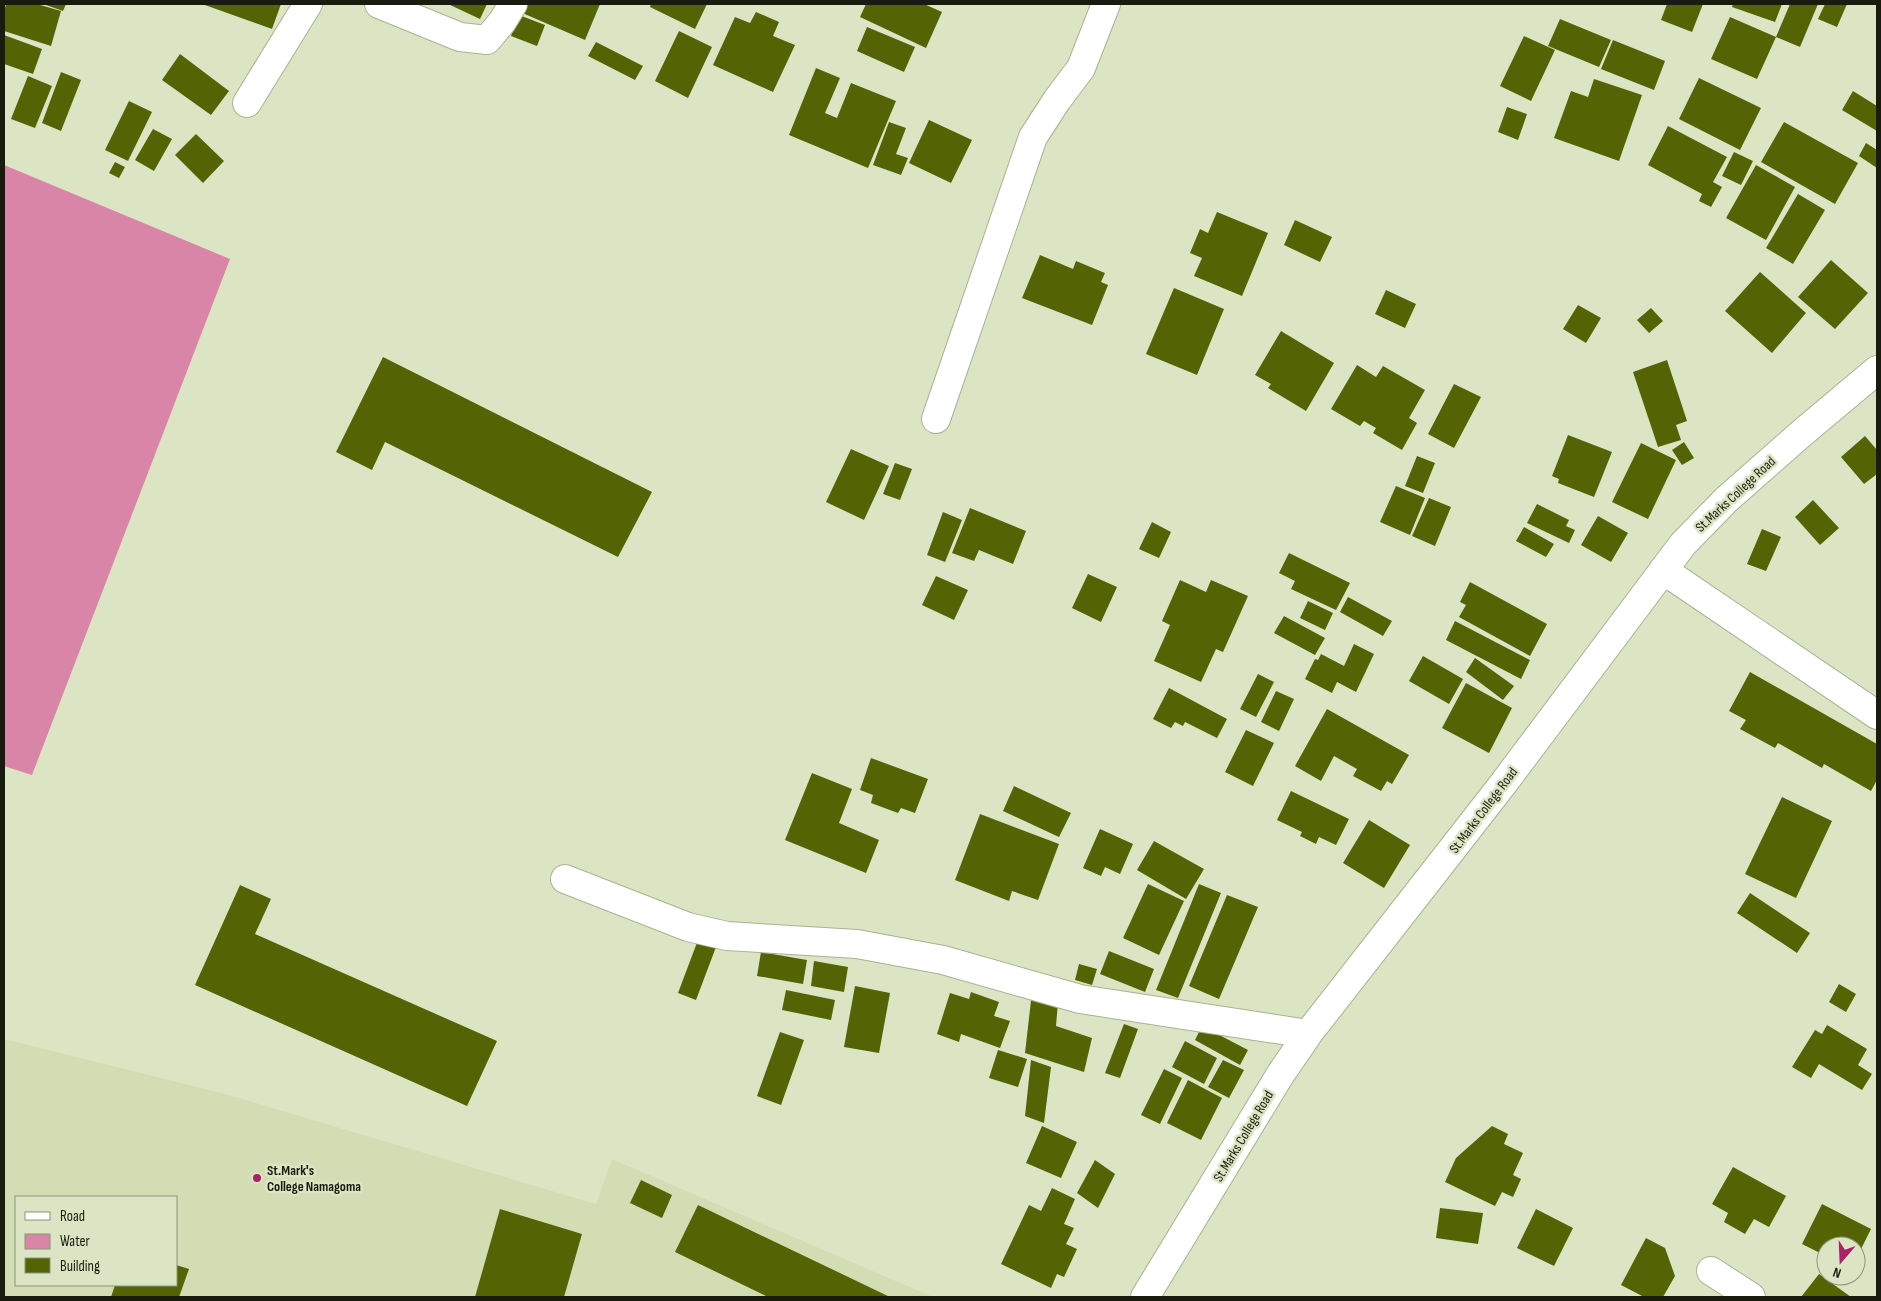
<svg xmlns="http://www.w3.org/2000/svg" width="1881" height="1301" font-family="'Sofia Sans Condensed',sans-serif">
<rect width="100%" height="100%" fill="#dce5c3"/>
<path fill="#d2ddb3" fill-rule="evenodd" d="M 4,1039 L 222,1093 L 596,1204 L 612,1159 L 933,1297 L 4,1297 ZM 16,1197 L 176,1197 L 176,1285 L 16,1285 Z"/>
<path fill="#d885a7" d="M 4,165 L 230,259 L 32,775 L 4,766 Z"/>
<path fill="#546304" d="M 6,4 L 37,4 L 61,11 L 51,46 L 4,31 L 4,12 Z
M 43,4 L 66,4 L 63,11 Z
M 202,4 L 281,4 L 272,29 Z
M 448,4 L 487,4 L 480,19 Z
M 523,4 L 600,4 L 585,40 L 520,12 Z
M 651,4 L 707,4 L 695,29 L 650,7 Z
M 866,4 L 924,4 L 942,12 L 926,48 L 860,17 Z
M 1667,4 L 1703,4 L 1692,32 L 1661,20 Z
M 1733,4 L 1782,4 L 1775,22 L 1732,7 Z
M 1790,4 L 1818,4 L 1800,47 L 1776,37 Z
M 1825,4 L 1847,4 L 1837,27 L 1818,19 Z
M 756,12 L 779,22 L 773,36 L 795,45 L 773,92 L 713,65 L 735,17 L 750,23 Z
M 519,15 L 545,25 L 537,46 L 511,36 Z
M 1730,17 L 1776,37 L 1757,79 L 1711,59 Z
M 1560,19 L 1611,40 L 1599,67 L 1548,46 Z
M 867,27 L 915,47 L 904,72 L 857,51 Z
M 679,31 L 712,47 L 688,98 L 655,81 Z
M 4,35 L 42,49 L 33,74 L 4,64 Z
M 1524,36 L 1555,50 L 1531,101 L 1500,86 Z
M 1613,40 L 1665,61 L 1654,90 L 1601,69 Z
M 596,42 L 643,66 L 635,80 L 588,56 Z
M 180,54 L 229,91 L 211,115 L 162,80 Z
M 816,68 L 840,78 L 825,113 L 837,118 L 851,83 L 896,101 L 868,168 L 789,135 Z
M 61,72 L 81,80 L 61,131 L 42,123 Z
M 28,76 L 52,86 L 35,128 L 11,119 Z
M 1699,78 L 1761,108 L 1740,150 L 1679,119 Z
M 1594,79 L 1642,95 L 1619,161 L 1554,138 L 1571,91 L 1588,97 Z
M 1853,91 L 1877,106 L 1877,131 L 1842,110 Z
M 129,101 L 152,112 L 128,161 L 105,150 Z
M 1507,107 L 1527,114 L 1518,140 L 1498,132 Z
M 929,120 L 972,140 L 951,183 L 909,163 Z
M 889,122 L 906,128 L 896,154 L 908,158 L 901,175 L 873,165 Z
M 1784,122 L 1858,163 L 1835,204 L 1761,162 Z
M 1668,126 L 1727,157 L 1713,182 L 1722,187 L 1711,207 L 1699,201 L 1702,194 L 1648,165 Z
M 153,129 L 172,139 L 154,171 L 135,160 Z
M 196,134 L 224,161 L 203,183 L 175,155 Z
M 1866,143 L 1877,150 L 1877,168 L 1859,156 Z
M 1734,152 L 1753,161 L 1741,185 L 1722,176 Z
M 115,162 L 125,167 L 119,178 L 109,173 Z
M 1756,165 L 1795,187 L 1766,240 L 1726,218 Z
M 1798,194 L 1825,210 L 1793,264 L 1766,248 Z
M 1217,212 L 1268,233 L 1242,296 L 1194,276 L 1202,258 L 1190,253 L 1200,229 L 1208,233 Z
M 1295,220 L 1332,237 L 1320,262 L 1284,245 Z
M 1040,255 L 1073,269 L 1076,261 L 1105,273 L 1101,282 L 1108,285 L 1092,325 L 1022,298 Z
M 1831,260 L 1868,293 L 1835,329 L 1798,297 Z
M 1760,272 L 1806,313 L 1772,353 L 1725,311 Z
M 1174,288 L 1224,309 L 1197,375 L 1146,354 Z
M 1386,290 L 1416,304 L 1405,328 L 1375,314 Z
M 1578,305 L 1601,318 L 1586,343 L 1563,329 Z
M 1651,308 L 1663,321 L 1649,333 L 1637,320 Z
M 1281,331 L 1334,363 L 1306,411 L 1268,388 L 1271,384 L 1255,375 Z
M 383,357 L 652,492 L 618,557 L 385,442 L 372,470 L 336,452 Z
M 1667,360 L 1687,421 L 1676,425 L 1681,440 L 1658,447 L 1633,372 Z
M 1357,365 L 1376,377 L 1383,366 L 1425,390 L 1409,418 L 1417,423 L 1402,450 L 1373,433 L 1376,428 L 1364,421 L 1360,426 L 1331,409 Z
M 1454,384 L 1481,397 L 1454,448 L 1428,434 Z
M 1568,435 L 1612,452 L 1594,497 L 1558,483 L 1559,479 L 1552,476 Z
M 1865,436 L 1877,450 L 1877,474 L 1864,484 L 1841,457 Z
M 1684,442 L 1694,458 L 1682,465 L 1672,450 Z
M 1641,443 L 1676,460 L 1648,519 L 1612,502 Z
M 851,449 L 889,466 L 864,520 L 826,502 Z
M 1417,456 L 1435,463 L 1423,493 L 1405,486 Z
M 895,463 L 912,469 L 900,500 L 883,494 Z
M 1396,486 L 1425,498 L 1410,535 L 1380,522 Z
M 1429,498 L 1451,507 L 1435,546 L 1412,536 Z
M 1813,500 L 1839,528 L 1820,545 L 1795,517 Z
M 1537,504 L 1569,520 L 1566,526 L 1575,530 L 1569,543 L 1527,523 Z
M 970,508 L 1026,531 L 1013,564 L 979,550 L 974,561 L 952,553 Z
M 943,512 L 962,520 L 945,562 L 927,555 Z
M 1598,516 L 1628,533 L 1611,562 L 1581,545 Z
M 1152,522 L 1171,532 L 1159,558 L 1139,549 Z
M 1524,527 L 1554,544 L 1546,557 L 1516,541 Z
M 1762,529 L 1781,537 L 1766,571 L 1747,564 Z
M 1289,553 L 1350,583 L 1336,610 L 1291,589 L 1295,581 L 1279,573 Z
M 1088,574 L 1117,587 L 1101,622 L 1072,608 Z
M 936,576 L 968,590 L 954,620 L 922,605 Z
M 1180,580 L 1206,592 L 1211,580 L 1248,596 L 1223,652 L 1216,649 L 1201,682 L 1154,661 L 1170,625 L 1162,621 Z
M 1470,582 L 1547,624 L 1530,656 L 1459,617 L 1466,605 L 1460,602 Z
M 1348,597 L 1392,621 L 1383,636 L 1340,612 Z
M 1308,601 L 1333,613 L 1325,630 L 1300,618 Z
M 1284,616 L 1325,638 L 1315,655 L 1274,633 Z
M 1455,621 L 1530,660 L 1521,679 L 1446,640 Z
M 1354,644 L 1374,654 L 1356,692 L 1337,682 L 1332,693 L 1305,679 L 1315,659 L 1318,660 L 1321,654 L 1344,666 Z
M 1423,656 L 1463,679 L 1449,704 L 1409,681 Z
M 1475,658 L 1514,686 L 1503,700 L 1466,672 Z
M 1750,672 L 1877,744 L 1877,780 L 1871,791 L 1824,764 L 1822,768 L 1778,743 L 1775,748 L 1740,729 L 1746,720 L 1729,711 Z
M 1258,674 L 1274,682 L 1256,717 L 1240,709 Z
M 1466,683 L 1512,708 L 1489,753 L 1442,728 Z
M 1169,688 L 1227,719 L 1217,738 L 1185,722 L 1183,726 L 1175,722 L 1171,728 L 1153,719 Z
M 1276,691 L 1294,699 L 1279,731 L 1261,722 Z
M 1327,709 L 1409,755 L 1392,784 L 1387,781 L 1381,791 L 1353,776 L 1357,769 L 1334,756 L 1321,781 L 1295,766 Z
M 1246,730 L 1274,743 L 1253,786 L 1225,772 Z
M 871,758 L 928,779 L 915,813 L 901,808 L 898,813 L 871,803 L 873,795 L 860,790 Z
M 812,773 L 852,789 L 839,823 L 879,840 L 866,873 L 785,840 Z
M 1014,786 L 1071,813 L 1059,837 L 1003,811 Z
M 1291,791 L 1349,819 L 1336,845 L 1319,837 L 1316,844 L 1300,836 L 1302,832 L 1277,820 Z
M 1782,797 L 1832,821 L 1796,898 L 1745,874 Z
M 980,814 L 1059,844 L 1038,900 L 1012,891 L 1009,901 L 955,880 Z
M 1369,820 L 1410,845 L 1384,888 L 1343,863 Z
M 1100,829 L 1133,844 L 1120,874 L 1105,867 L 1101,876 L 1083,868 Z
M 1154,841 L 1204,869 L 1186,899 L 1137,870 Z
M 1148,884 L 1184,901 L 1159,955 L 1123,938 Z
M 1199,884 L 1221,893 L 1178,998 L 1156,990 Z
M 240,885 L 271,899 L 255,934 L 497,1041 L 467,1106 L 195,985 Z
M 1750,893 L 1810,933 L 1797,953 L 1737,913 Z
M 1227,895 L 1258,907 L 1219,999 L 1189,986 Z
M 698,940 L 716,947 L 696,1000 L 678,993 Z
M 1109,951 L 1154,969 L 1145,992 L 1100,974 Z
M 761,952 L 807,960 L 803,984 L 757,976 Z
M 814,961 L 848,967 L 844,992 L 811,986 Z
M 1079,964 L 1097,969 L 1092,985 L 1075,980 Z
M 1839,984 L 1856,994 L 1846,1012 L 1829,1002 Z
M 855,986 L 890,993 L 879,1053 L 844,1047 Z
M 786,990 L 835,1000 L 831,1020 L 782,1010 Z
M 971,992 L 999,1002 L 994,1016 L 1010,1021 L 1000,1048 L 961,1034 L 959,1042 L 937,1034 L 950,993 L 969,999 Z
M 1032,992 L 1058,1002 L 1056,1026 L 1092,1038 L 1084,1072 L 1025,1053 Z
M 1124,1024 L 1138,1029 L 1120,1078 L 1105,1073 Z
M 1827,1025 L 1867,1049 L 1858,1065 L 1872,1074 L 1862,1090 L 1819,1064 L 1811,1078 L 1792,1067 L 1815,1030 L 1822,1034 Z
M 1202,1026 L 1248,1050 L 1240,1065 L 1195,1040 Z
M 780,1032 L 804,1040 L 781,1105 L 757,1096 Z
M 1185,1041 L 1217,1058 L 1204,1084 L 1172,1067 Z
M 998,1050 L 1027,1059 L 1018,1087 L 989,1078 Z
M 1031,1060 L 1051,1067 L 1044,1123 L 1025,1116 Z
M 1223,1060 L 1244,1070 L 1229,1098 L 1208,1087 Z
M 1164,1069 L 1182,1078 L 1160,1124 L 1141,1115 Z
M 1188,1080 L 1222,1098 L 1201,1140 L 1167,1123 Z
M 1042,1126 L 1077,1142 L 1061,1178 L 1026,1163 Z
M 1492,1126 L 1508,1134 L 1504,1144 L 1523,1153 L 1513,1175 L 1521,1179 L 1513,1197 L 1502,1192 L 1495,1206 L 1445,1182 L 1456,1158 Z
M 1095,1160 L 1115,1174 L 1098,1208 L 1077,1193 Z
M 1733,1167 L 1786,1196 L 1769,1227 L 1754,1219 L 1745,1234 L 1724,1222 L 1728,1213 L 1712,1204 Z
M 641,1180 L 672,1195 L 662,1218 L 630,1203 Z
M 1052,1188 L 1075,1199 L 1064,1224 L 1074,1228 L 1066,1244 L 1077,1249 L 1064,1277 L 1057,1274 L 1051,1288 L 1001,1264 L 1029,1205 L 1041,1211 Z
M 1822,1204 L 1871,1229 L 1856,1259 L 1856,1246 L 1826,1246 L 1826,1256 L 1802,1244 Z
M 698,1205 L 890,1297 L 768,1297 L 675,1252 Z
M 1440,1208 L 1483,1213 L 1478,1244 L 1436,1238 Z
M 500,1209 L 582,1234 L 564,1297 L 475,1297 Z
M 1536,1209 L 1573,1228 L 1554,1266 L 1517,1248 Z
M 1646,1238 L 1665,1248 L 1675,1276 L 1663,1297 L 1644,1297 L 1621,1285 Z
M 176,1265 L 189,1269 L 179,1297 L 111,1297 L 115,1285 L 176,1285 Z
M 1819,1274 L 1851,1297 L 1801,1297 Z"/>
<g fill="none" stroke-linecap="round" stroke-linejoin="round">
<g stroke="#a9b291" stroke-width="30">
<path id="street" d="M 379,4 L 460,37 L 487,40 L 502,22 L 513,4
M 247,103 L 308,4
M 936,419 L 1033,137 L 1057,100 L 1081,68 L 1106,4
M 1663,570 L 1877,715
M 565,879 L 688,927 L 727,936 L 857,944 L 943,960 L 1080,999 L 1308,1034
M 1711,1271 L 1751,1297
M 1145,1297 L 1280,1075 L 1308,1034 L 1503,784 L 1683,544 L 1727,499 L 1802,433 L 1877,370"/>
</g>
<use href="#street" stroke="#fff" stroke-width="28"/>
</g>
<circle fill="#a82169" stroke="#dce5c3" stroke-width="2" cx="257" cy="1178" r="5"/>
<g text-anchor="middle" stroke-width="5" stroke-linejoin="round" paint-order="stroke">
<g font-size="14" fill="#181b0e" stroke="#dce5c3">
<text transform="translate(1735 494) rotate(-43)" y="5">St.Marks College Road</text>
<text transform="translate(1483 810) rotate(-53)" y="5">St.Marks College Road</text>
<text transform="translate(1243 1136) rotate(-59)" y="5">St.Marks College Road</text>
</g>
<g font-size="14" font-weight="bold" fill="#181b0e" stroke="#dce5c3" text-anchor="start">
<text x="267" y="1175">St.Mark's<tspan x="267" dy="16">College Namagoma</tspan></text>
</g>
</g>
<rect width="1881" height="1301" fill="none" stroke="#181b0e" stroke-width="10"/>
<rect x="15" y="1196" width="162" height="90" fill="#dce5c3" stroke="#8e947b"/>
<rect x="25" y="1212" width="25" height="8" fill="#ffffff" stroke="#8e947b"/>
<text x="60" y="1221" font-size="15" fill="#181b0e">Road</text>
<rect x="25" y="1234" width="25" height="15" fill="#d885a7" stroke="#8e947b"/>
<text x="60" y="1246" font-size="15" fill="#181b0e">Water</text>
<rect x="25" y="1258" width="25" height="15" fill="#546304" stroke="#8e947b"/>
<text x="60" y="1271" font-size="15" fill="#181b0e">Building</text>
<g transform="translate(1841 1261) rotate(199)"><circle r="24" fill="#dce5c3" stroke="#8e947b"/>
<path d="M0-4L9 19L0 12L-9 19Z" fill="#a82169"/>
<text y="-8" font-size="14" font-weight="bold" text-anchor="middle" fill="#181b0e">N</text>
</g>
</svg>
